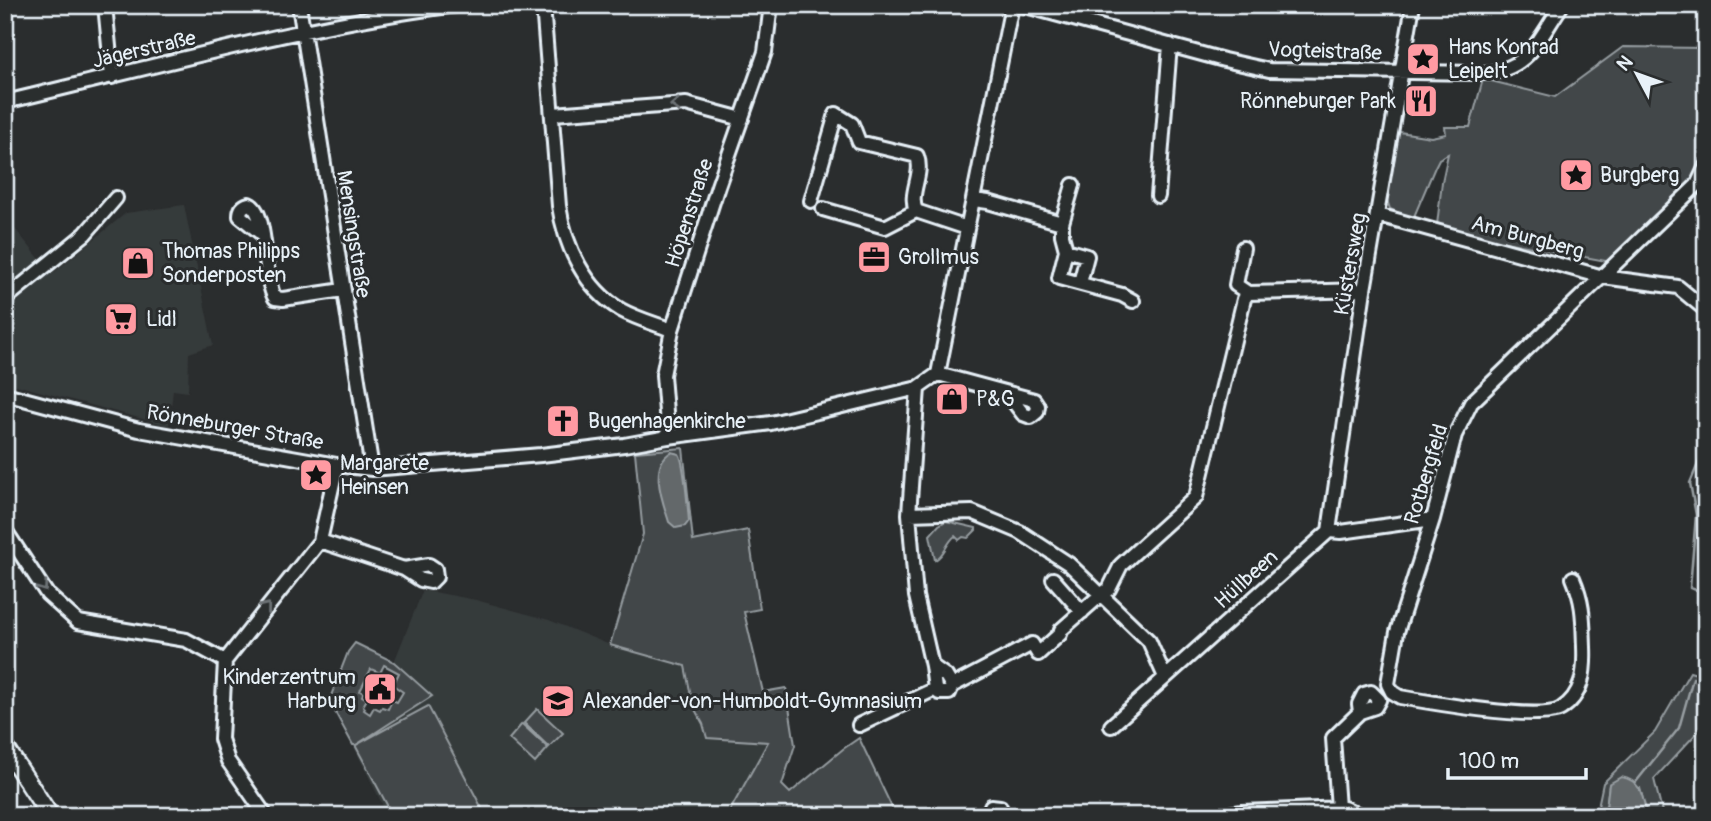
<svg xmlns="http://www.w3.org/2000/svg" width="1711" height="821" font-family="Pangolin,sans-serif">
<rect width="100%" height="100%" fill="#2a2d2e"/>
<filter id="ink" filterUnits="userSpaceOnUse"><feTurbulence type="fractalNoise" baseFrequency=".0143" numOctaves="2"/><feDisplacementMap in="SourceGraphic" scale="14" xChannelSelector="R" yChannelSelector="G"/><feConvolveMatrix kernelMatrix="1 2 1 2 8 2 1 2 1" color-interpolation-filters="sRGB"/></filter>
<g filter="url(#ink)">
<path fill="#363a3b" d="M 184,205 L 213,345 L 189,353 L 188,392 L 173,390 L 169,426 L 5,382 L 5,223 L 11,224 L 52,274 L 126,213 Z
M 423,590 L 476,600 L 549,620 L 610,645 L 685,666 L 693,706 L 700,720 L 769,742 L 727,816 L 388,816 L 353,745 L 432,696 L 394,662 Z"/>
<path fill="#424648" stroke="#959ca0" stroke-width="2" fill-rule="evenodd" d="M 1623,47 L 1706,48 L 1706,160 L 1696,179 L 1611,262 L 1484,238 L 1437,225 L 1442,182 L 1448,154 L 1439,159 L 1435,167 L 1413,219 L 1390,209 L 1387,200 L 1399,132 L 1431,137 L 1446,134 L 1445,127 L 1470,127 L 1483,79 L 1555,97 Z
M 683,448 L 693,541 L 748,530 L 760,609 L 744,612 L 763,692 L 786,688 L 795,745 L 782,785 L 790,793 L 843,749 L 859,738 L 896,816 L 727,816 L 768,742 L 707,738 L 703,724 L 693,706 L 685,666 L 610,645 L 643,534 L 635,452 Z
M 946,521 L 976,528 L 976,530 L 968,538 L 963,537 L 959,540 L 955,536 C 946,543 945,555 935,560 L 930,535 L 939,525 Z
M 355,643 L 394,662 L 432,696 L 356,745 L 428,706 L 486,816 L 393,816 L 355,745 L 353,745 L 329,701 L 348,652 ZM 384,665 L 399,673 L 393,685 L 403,692 L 397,702 L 392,700 L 388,709 L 382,707 L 380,710 L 374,707 L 370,714 L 364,710 L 365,708 L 363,706 L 367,699 L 362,696 L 363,693 L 360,691 L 371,669 L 380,673 Z
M 1690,672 L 1706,677 L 1706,723 L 1654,779 L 1663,816 L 1647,816 L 1640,788 L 1609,784 L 1605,816 L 1596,816 L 1603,783 L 1655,732 Z
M 537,709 L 563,733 L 549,747 L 524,723 Z
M 522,724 L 548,748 L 535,763 L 509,739 Z"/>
<path fill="#63686b" stroke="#989fa3" stroke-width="2" d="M 671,452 L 679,454 C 684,460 688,509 689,521 L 685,526 L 676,528 L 669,522 C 663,502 648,466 671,452 Z
M 1621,777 C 1642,780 1643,798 1647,816 L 1605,816 L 1609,784 Z"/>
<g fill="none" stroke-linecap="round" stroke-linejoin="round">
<path stroke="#989fa3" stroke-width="2.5" d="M 1706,445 L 1690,483 L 1696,515 L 1690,588 L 1706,593
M 1700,654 L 1706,594
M 1636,782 L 1679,728 L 1693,678"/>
<g stroke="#e8f1f8" stroke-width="18">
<path id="minor" d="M 105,5 L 112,77
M 299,5 L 372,469
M 543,5 L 559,206 C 565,246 585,289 621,310 C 637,319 656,324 672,330
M 1022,5 L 1224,60 L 1269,70 L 1482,73 C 1528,72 1538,40 1562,5
M 5,102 C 154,67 305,24 457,5
M 553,114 L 686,104 L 742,119
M 1073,185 L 1062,223 L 1062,235 L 1066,250 L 1059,278 L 1122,295 L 1133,301
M 1158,196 L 1170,45
M 974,200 L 988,202 L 1062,223
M 811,201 L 836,114 L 852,124 L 859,142 L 917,156 C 924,175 908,193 916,211 L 885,227 L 823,209
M 916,211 L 967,228
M 1378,215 L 1603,277 L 1678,287 L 1706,310
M 262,234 L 240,216 C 240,209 242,206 249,204 C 269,212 262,278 275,298 L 283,299 L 343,290
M 1243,248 L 1236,285 L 1248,293
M 1066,250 L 1087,256 L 1080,283
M 5,299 L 85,234 L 116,198
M 938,374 L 1034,400 L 1038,406 L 1037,412 L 1031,417 L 1023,414 L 1007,393
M 5,394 L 139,430 L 337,465 L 372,469 L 541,455 L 624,445 L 668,437 L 771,423 L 918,388
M 668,437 L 663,375 L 672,330 L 718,186 L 765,52 L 771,5
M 909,514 L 972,512 L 1020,532 L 1069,564 L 1149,641 L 1165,677
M 5,530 L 47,594 L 78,622 L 186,640 L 225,661
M 1329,531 L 1364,290 L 1413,5
M 320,541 L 404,569 L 421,580 L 431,582 L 436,577 L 435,569 L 429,565 L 404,569
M 1573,578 C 1584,604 1583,620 1584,647 C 1585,671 1583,695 1561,709 C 1540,722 1428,702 1400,697 L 1392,692 L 1388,684 L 1397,632 L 1433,519 L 1455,435 L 1471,403 L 1697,185 L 1706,166
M 1053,579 L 1082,612
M 1100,595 L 1109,589 L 1121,565 L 1196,497 L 1244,299 L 1248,293 L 1364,290
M 225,661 L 320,541 L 337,465
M 225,661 L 221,739 L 228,761 L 266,816
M 932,666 L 946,676 L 952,686 L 949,693 L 939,693 L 935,689 L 932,666 L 916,596 L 909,514 L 918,388 L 938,374 L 1012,5
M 952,686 L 1032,644 L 1038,654 L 1060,634 L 1061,630 L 1095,600
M 859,725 L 935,689
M 1111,726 L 1329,531 L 1341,532 L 1433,519
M 1338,808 L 1333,738 L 1360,712 L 1375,707 L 1379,700 L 1371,692 L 1364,694 L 1359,704 L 1360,712
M 989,816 L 991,806 L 1000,807 L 1002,816
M 1217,816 L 1242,812 L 1344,808 L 1361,816"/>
</g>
<g stroke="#e8f1f8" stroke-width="21">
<path id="major" d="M 5,747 L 50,816"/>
</g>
<use href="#minor" stroke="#2a2d2e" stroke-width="12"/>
<use href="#major" stroke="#2a2d2e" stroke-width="16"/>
</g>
<defs><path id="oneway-chevron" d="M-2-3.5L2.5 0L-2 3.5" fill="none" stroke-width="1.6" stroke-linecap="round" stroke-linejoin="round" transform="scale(1.75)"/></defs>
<g stroke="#6c7275">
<use href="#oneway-chevron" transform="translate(675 105) rotate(177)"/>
<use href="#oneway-chevron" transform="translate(43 587) rotate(54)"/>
<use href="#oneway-chevron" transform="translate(266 607) rotate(-51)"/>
</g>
</g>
<defs>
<g id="sight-square" transform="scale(1.75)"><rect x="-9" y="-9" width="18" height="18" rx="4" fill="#ff9aa2" stroke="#2a2d2e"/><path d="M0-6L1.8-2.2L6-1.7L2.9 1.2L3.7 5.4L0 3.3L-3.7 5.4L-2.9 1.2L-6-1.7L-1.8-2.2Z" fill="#111"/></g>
<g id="restaurant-square" transform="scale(1.75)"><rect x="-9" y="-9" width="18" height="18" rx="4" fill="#ff9aa2" stroke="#2a2d2e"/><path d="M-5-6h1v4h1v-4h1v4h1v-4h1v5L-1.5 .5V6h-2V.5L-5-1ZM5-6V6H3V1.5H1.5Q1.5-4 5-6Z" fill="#111"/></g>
<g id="office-square" transform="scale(1.75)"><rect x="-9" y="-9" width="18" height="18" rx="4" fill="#ff9aa2" stroke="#2a2d2e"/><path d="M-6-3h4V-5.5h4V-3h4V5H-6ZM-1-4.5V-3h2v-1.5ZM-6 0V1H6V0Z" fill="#111"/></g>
<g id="shop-square" transform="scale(1.75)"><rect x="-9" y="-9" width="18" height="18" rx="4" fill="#ff9aa2" stroke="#2a2d2e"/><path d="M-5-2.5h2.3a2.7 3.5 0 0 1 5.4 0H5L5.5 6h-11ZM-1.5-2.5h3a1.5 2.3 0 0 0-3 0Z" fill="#111"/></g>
<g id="supermarket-square" transform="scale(1.75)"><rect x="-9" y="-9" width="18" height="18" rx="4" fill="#ff9aa2" stroke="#2a2d2e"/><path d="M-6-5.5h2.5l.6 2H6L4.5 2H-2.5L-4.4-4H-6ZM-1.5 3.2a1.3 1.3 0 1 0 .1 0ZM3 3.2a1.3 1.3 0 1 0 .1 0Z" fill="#111"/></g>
<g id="church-square" transform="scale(1.75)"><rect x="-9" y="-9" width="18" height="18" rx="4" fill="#ff9aa2" stroke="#2a2d2e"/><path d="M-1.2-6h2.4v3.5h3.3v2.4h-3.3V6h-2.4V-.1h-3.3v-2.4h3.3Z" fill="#111"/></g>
<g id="civic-square" transform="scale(1.75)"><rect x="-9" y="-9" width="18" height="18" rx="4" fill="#ff9aa2" stroke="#2a2d2e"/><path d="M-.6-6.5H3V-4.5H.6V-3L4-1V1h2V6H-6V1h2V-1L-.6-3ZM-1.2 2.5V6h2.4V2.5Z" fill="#111"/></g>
<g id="school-square" transform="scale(1.75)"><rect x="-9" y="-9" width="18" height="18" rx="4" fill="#ff9aa2" stroke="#2a2d2e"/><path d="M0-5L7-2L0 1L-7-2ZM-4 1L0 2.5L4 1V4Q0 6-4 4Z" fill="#111"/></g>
</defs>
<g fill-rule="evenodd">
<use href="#sight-square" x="1423" y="59"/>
<use href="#restaurant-square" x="1421" y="101"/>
<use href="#sight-square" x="1576" y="175"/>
<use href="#office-square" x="874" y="257"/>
<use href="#shop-square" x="138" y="263"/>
<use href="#supermarket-square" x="121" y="319"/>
<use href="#shop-square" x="952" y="399"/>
<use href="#church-square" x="563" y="421"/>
<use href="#sight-square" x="316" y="475"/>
<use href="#civic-square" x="380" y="689"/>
<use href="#school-square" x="558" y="701"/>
</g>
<g text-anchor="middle" stroke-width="6" stroke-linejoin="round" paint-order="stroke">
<g font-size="21" fill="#e8f1f8" stroke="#2a2d2e" text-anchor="start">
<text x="1448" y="54">Hans Konrad<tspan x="1448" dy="24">Leipelt</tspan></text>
<text x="1396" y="108" text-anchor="end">Rönneburger Park</text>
<text x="1600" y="182">Burgberg</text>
<text x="162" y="258">Thomas Philipps<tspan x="162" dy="24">Sonderposten</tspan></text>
<text x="898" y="264">Grollmus</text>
<text x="146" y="326">Lidl</text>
<text x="976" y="406">P&amp;G</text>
<text x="588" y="428">Bugenhagenkirche</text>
<text x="340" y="470">Margarete<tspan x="340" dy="24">Heinsen</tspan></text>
<text x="356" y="684" text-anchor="end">Kinderzentrum<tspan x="356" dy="24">Harburg</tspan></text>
<text x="582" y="708">Alexander-von-Humboldt-Gymnasium</text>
</g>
<g font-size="21" fill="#e8f1f8" stroke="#2a2d2e">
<text transform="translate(144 49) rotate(-13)" y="7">Jägerstraße</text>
<text transform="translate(1325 51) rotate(2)" y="7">Vogteistraße</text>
<text transform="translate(689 213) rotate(-72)" y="7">Höpenstraße</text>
<text transform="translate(354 234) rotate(81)" y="7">Mensingstraße</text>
<text transform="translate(1528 237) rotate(15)" y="7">Am Burgberg</text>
<text transform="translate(1350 264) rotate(-80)" y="7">Küstersweg</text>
<text transform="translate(235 427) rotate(10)" y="7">Rönneburger Straße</text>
<text transform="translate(1426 474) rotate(-73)" y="7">Rotbergfeld</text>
<text transform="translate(1246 579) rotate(-42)" y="7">Hüllbeen</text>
</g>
</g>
<rect width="1711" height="821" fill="none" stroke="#2a2d2e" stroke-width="28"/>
<rect x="14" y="14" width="1683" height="793" fill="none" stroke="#e8f1f8" stroke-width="2.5" filter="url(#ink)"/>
<g transform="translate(1637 74) rotate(311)" stroke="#2a2d2e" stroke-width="5" paint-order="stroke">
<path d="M0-5L12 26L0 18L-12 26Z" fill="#e8f1f8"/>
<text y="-10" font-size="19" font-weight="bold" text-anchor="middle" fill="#e8f1f8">N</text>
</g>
<path d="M1448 768v10h138v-10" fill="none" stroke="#e8f1f8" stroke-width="3.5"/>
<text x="1459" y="768" font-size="21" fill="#e8f1f8" stroke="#2a2d2e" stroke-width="5" paint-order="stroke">100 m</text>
</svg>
